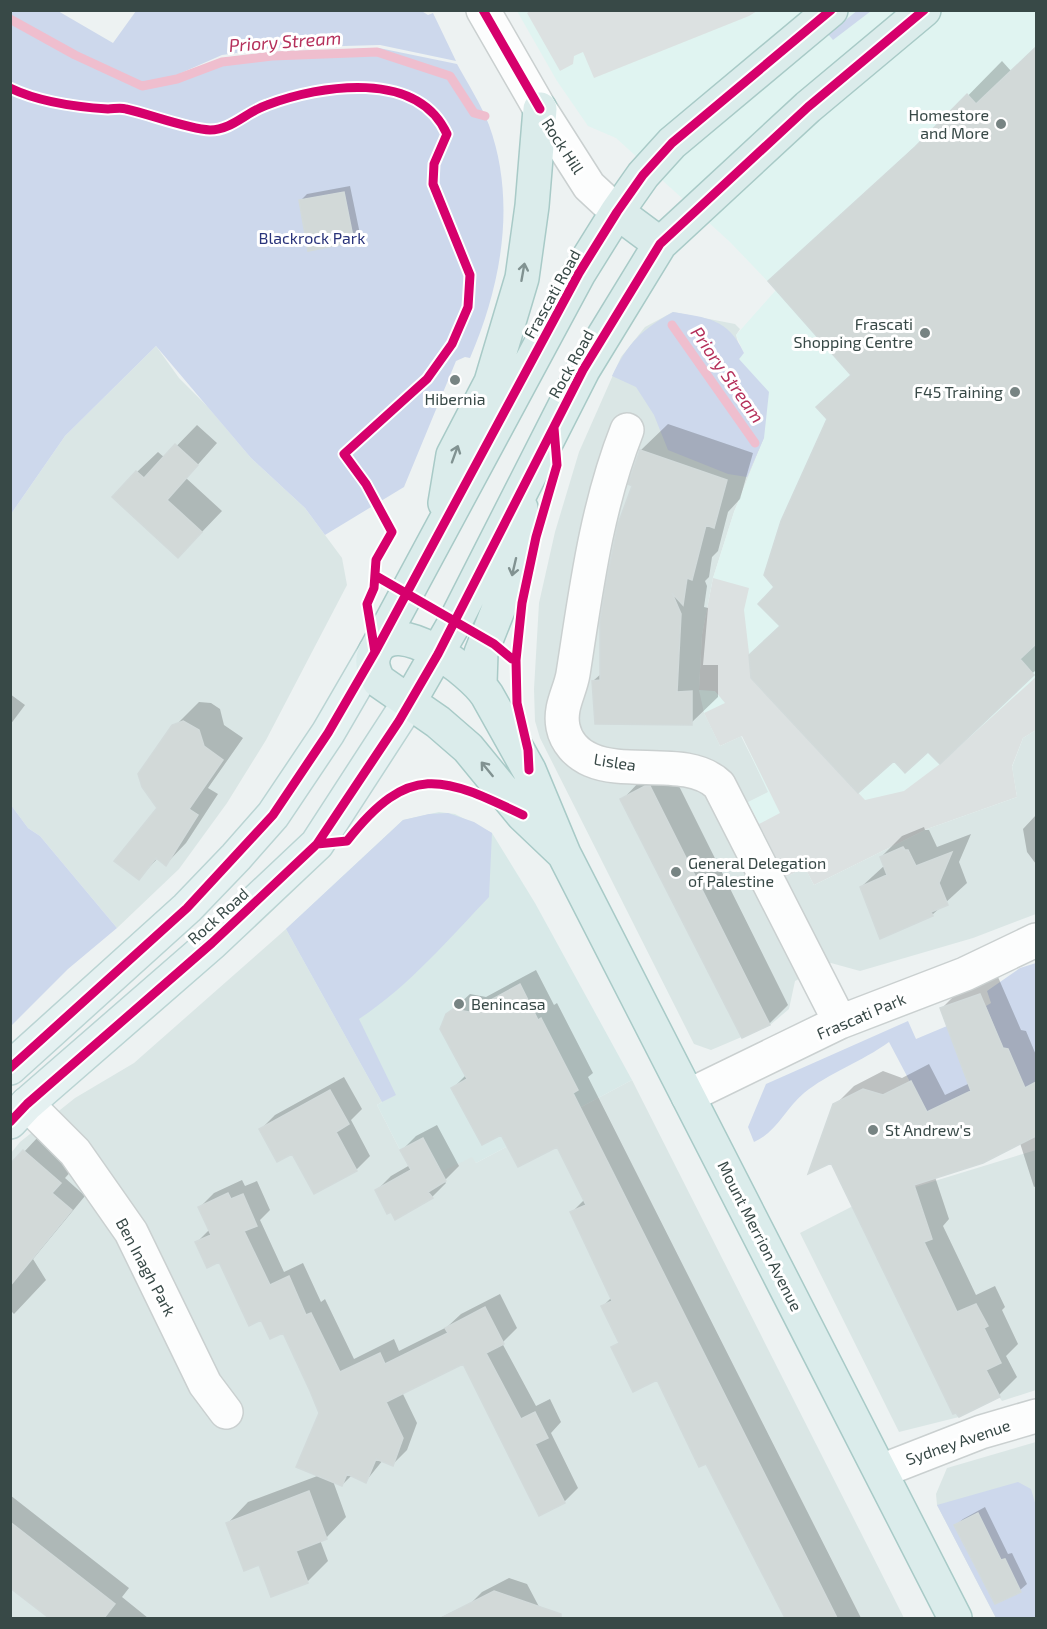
<svg xmlns="http://www.w3.org/2000/svg" width="1047" height="1629" font-family="'Exo 2',sans-serif">
<rect width="100%" height="100%" fill="#edf2f2"/>
<path fill="#dae6e5" d="M 673,312 L 735,324 L 740,329 L 736,335 L 764,438 L 734,512 L 713,578 L 702,635 L 699,690 L 720,746 L 741,736 L 769,792 L 748,803 L 786,877 L 805,867 L 814,885 L 927,829 L 1017,797 L 1012,767 L 1023,738 L 1036,730 L 1036,914 L 973,938 L 860,971 L 831,963 L 795,981 L 789,1009 L 770,1025 L 711,1050 L 694,1044 L 540,738 L 535,721 L 534,689 L 539,603 L 555,532 L 579,452 L 621,357 L 645,327 Z
M 156,346 L 179,378 L 208,407 L 251,458 L 305,508 L 342,558 L 347,585 L 266,740 L 227,803 L 179,869 L 117,928 L 40,836 L 28,828 L 11,805 L 11,514 L 65,436 Z
M 286,929 L 382,1102 L 377,1105 L 400,1150 L 423,1138 L 473,1156 L 476,1163 L 632,1080 L 904,1618 L 11,1618 L 11,1153 L 20,1142 L 75,1098 L 134,1063 Z
M 1036,1150 L 1036,1390 L 1002,1401 L 999,1397 L 959,1417 L 899,1432 L 800,1233 L 853,1206 Z
M 1036,1442 L 1036,1618 L 996,1618 L 937,1505 L 936,1494 L 947,1468 Z"/>
<path fill="#e0f4f1" d="M 517,11 L 1036,11 L 1036,730 L 1023,738 L 1012,766 L 1017,797 L 927,829 L 814,885 L 805,868 L 786,877 L 748,802 L 768,792 L 742,736 L 720,746 L 704,713 L 699,690 L 702,635 L 713,578 L 734,512 L 764,438 L 739,359 L 744,353 L 736,335 L 776,290 L 730,242 L 616,138 L 588,126 L 557,81 Z"/>
<path fill="#d8e9e8" d="M 439,812 L 455,814 L 492,833 L 535,903 L 632,1080 L 476,1163 L 472,1157 L 441,1172 L 423,1138 L 400,1150 L 377,1105 L 382,1102 L 286,929 L 403,820 Z"/>
<path fill="#cdd8ec" d="M 420,10 L 428,15 L 433,13 L 456,61 L 380,45 L 271,48 L 222,55 L 181,73 L 225,58 L 272,52 L 379,48 L 457,64 C 468,84 481,104 489,125 C 517,202 501,286 470,358 L 465,357 L 456,361 L 404,487 L 325,535 L 305,508 L 251,458 L 156,346 L 65,436 L 11,514 L 11,11 L 58,11 L 113,43 L 136,11 Z
M 858,10 L 871,11 L 833,40 L 828,34 Z
M 673,312 C 707,318 728,318 744,353 L 739,359 L 769,392 L 764,438 L 747,477 L 728,474 L 668,450 L 654,415 L 636,387 L 612,376 C 628,343 641,330 673,312 Z
M 11,805 L 28,828 L 40,836 L 117,928 L 68,969 L 11,1026 Z
M 448,813 L 474,822 L 492,833 L 489,897 C 448,940 409,986 359,1019 L 396,1095 L 382,1102 L 286,929 L 403,820 L 429,814 Z
M 1036,963 L 1036,1082 L 1022,1090 L 1009,1064 L 1012,1058 L 1008,1049 L 1003,1048 L 986,1006 L 991,1003 L 987,991 L 1020,968 Z
M 908,1021 L 916,1039 L 947,1026 L 971,1091 L 927,1114 L 889,1042 C 863,1061 827,1074 804,1093 C 785,1109 777,1132 754,1142 L 748,1127 L 766,1084 Z
M 1018,1482 L 1031,1489 L 1036,1506 L 1036,1617 L 996,1618 L 937,1505 Z"/>
<path fill="#dce1e1" d="M 532,10 L 757,10 L 757,11 L 749,16 L 594,78 L 583,52 L 574,56 L 573,64 L 560,71 L 527,13 Z
M 713,578 L 749,588 L 744,610 L 752,679 L 865,800 L 904,791 L 940,764 L 1036,677 L 1036,730 L 1023,738 L 1012,766 L 1017,797 L 927,829 L 814,885 L 805,868 L 786,877 L 759,824 L 780,813 L 742,736 L 720,746 L 704,713 L 725,703 L 715,691 L 699,690 L 702,635 Z"/>
<path fill="#0003" d="M 1036,47 L 1036,670 L 940,762 L 929,750 L 894,759 L 781,625 L 776,588 L 829,419 L 818,407 L 852,374 L 770,281 L 947,117 L 1002,61 L 1011,71 Z
M 350,186 L 360,234 L 353,241 L 300,201 L 307,194 Z
M 668,424 L 753,453 L 740,499 L 728,512 L 718,551 L 712,557 L 709,577 L 705,581 L 707,586 L 704,607 L 708,608 L 703,665 L 718,665 L 718,697 L 691,723 L 593,681 L 602,673 L 634,485 L 630,483 L 641,450 Z
M 197,425 L 217,443 L 186,478 L 222,511 L 199,535 L 137,472 L 158,452 L 165,458 Z
M 10,694 L 25,705 L 10,725 Z
M 199,702 L 211,703 L 220,709 L 224,725 L 243,738 L 208,788 L 218,794 L 186,843 L 166,864 L 158,858 L 139,878 L 159,808 L 140,774 L 178,723 Z
M 670,768 L 788,1005 L 769,1024 L 622,800 L 641,780 Z
M 1036,815 L 1036,864 L 1027,852 L 1023,829 Z
M 924,827 L 925,830 L 929,830 L 937,847 L 971,834 L 959,862 L 967,883 L 932,915 L 861,887 L 885,865 L 881,857 L 902,836 Z
M 536,970 L 554,1005 L 557,1003 L 593,1073 L 588,1077 L 861,1618 L 787,1618 L 706,1462 L 657,1378 L 613,1348 L 620,1341 L 603,1306 L 612,1297 L 571,1213 L 585,1199 L 558,1145 L 501,1133 L 453,1088 L 466,1075 L 447,1015 L 470,994 L 486,997 Z
M 998,977 L 1021,1030 L 1026,1031 L 1036,1055 L 1036,1186 L 1034,1187 L 1020,1143 L 935,1177 L 949,1219 L 943,1226 L 976,1295 L 995,1286 L 1005,1307 L 1002,1310 L 1018,1344 L 1006,1356 L 1017,1377 L 999,1395 L 835,1105 L 854,1086 L 883,1071 L 902,1078 L 929,1064 L 945,1095 L 970,1083 L 941,1009 L 960,990 Z
M 344,1077 L 362,1109 L 351,1120 L 370,1156 L 356,1170 L 293,1152 L 261,1129 L 275,1115 Z
M 437,1125 L 459,1166 L 444,1181 L 446,1183 L 432,1197 L 377,1190 L 391,1176 L 410,1165 L 402,1150 L 416,1136 Z
M 38,1137 L 74,1168 L 65,1178 L 85,1196 L 33,1259 L 46,1280 L 14,1314 L 10,1310 L 10,1167 Z
M 242,1180 L 245,1186 L 257,1181 L 270,1210 L 260,1220 L 284,1272 L 303,1263 L 321,1302 L 325,1299 L 354,1359 L 394,1339 L 399,1351 L 447,1327 L 461,1314 L 500,1294 L 517,1328 L 502,1343 L 536,1406 L 550,1399 L 561,1422 L 551,1433 L 578,1488 L 564,1502 L 464,1362 L 402,1392 L 417,1423 L 407,1450 L 393,1464 L 383,1460 L 366,1481 L 352,1475 L 342,1485 L 333,1481 L 346,1517 L 326,1538 L 320,1540 L 328,1561 L 307,1582 L 260,1563 L 228,1523 L 248,1502 L 320,1475 L 321,1413 L 284,1331 L 261,1318 L 220,1260 L 197,1242 L 210,1229 L 200,1207 L 214,1193 Z
M 10,1495 L 129,1588 L 122,1597 L 148,1618 L 51,1618 L 10,1587 Z
M 985,1507 L 1008,1554 L 1012,1553 L 1027,1584 L 1020,1590 L 956,1525 L 963,1519 Z
M 509,1578 L 527,1584 L 545,1618 L 440,1618 L 471,1603 L 482,1592 Z"/>
<g fill="none" stroke-linecap="round" stroke-linejoin="round">
<path stroke="#efbece" stroke-width="9" d="M 10,19 L 75,55 L 142,86 L 177,79 L 222,62 L 272,56 L 377,52 L 450,76 L 474,113 L 485,116
M 672,325 L 755,443"/>
</g>
<path fill="#d2d9d8" stroke="#d2dada" stroke-width="1.5" d="M 1036,47 L 1036,644 L 1020,659 L 1034,675 L 940,764 L 928,752 L 905,773 L 894,761 L 858,793 L 751,678 L 749,655 L 780,626 L 758,604 L 774,587 L 764,575 L 781,521 L 827,419 L 816,407 L 851,375 L 768,281 L 915,147 L 967,94 L 976,104 Z
M 344,192 L 354,242 L 308,251 L 299,200 Z
M 175,444 L 198,465 L 167,500 L 202,532 L 178,558 L 112,497 L 136,471 L 144,478 Z
M 640,450 L 727,480 L 714,528 L 706,525 L 692,580 L 687,578 L 683,605 L 672,593 L 681,614 L 677,692 L 692,691 L 692,725 L 595,724 L 592,681 L 600,680 L 600,623 L 606,584 L 618,524 L 632,486 L 628,484 Z
M 183,721 L 199,730 L 204,746 L 223,760 L 189,809 L 198,815 L 166,866 L 156,858 L 139,880 L 114,861 L 157,808 L 142,787 L 138,774 L 172,725 Z
M 645,786 L 650,786 L 770,1025 L 742,1038 L 620,799 Z
M 903,847 L 905,850 L 908,850 L 916,866 L 952,852 L 939,883 L 948,905 L 931,912 L 933,916 L 880,939 L 860,887 L 887,875 L 880,857 Z
M 520,984 L 538,1020 L 541,1018 L 578,1090 L 573,1093 L 837,1618 L 785,1618 L 706,1464 L 699,1467 L 657,1380 L 633,1392 L 611,1347 L 619,1343 L 601,1306 L 612,1301 L 570,1212 L 586,1205 L 557,1147 L 518,1167 L 501,1135 L 482,1145 L 451,1088 L 467,1079 L 440,1029 L 446,1014 L 453,1009 L 469,1012 Z
M 980,994 L 1003,1048 L 1008,1049 L 1025,1088 L 1036,1082 L 1036,1136 L 983,1163 L 914,1185 L 932,1239 L 924,1242 L 957,1312 L 976,1304 L 988,1326 L 984,1328 L 1001,1363 L 986,1370 L 1000,1397 L 959,1417 L 956,1413 L 953,1414 L 831,1163 L 808,1174 L 833,1104 L 863,1089 L 883,1095 L 911,1081 L 927,1112 L 971,1091 L 940,1008 Z
M 330,1090 L 349,1124 L 336,1132 L 357,1171 L 314,1194 L 292,1154 L 277,1162 L 259,1129 Z
M 423,1138 L 446,1181 L 428,1192 L 433,1198 L 395,1220 L 391,1212 L 387,1214 L 375,1190 L 411,1170 L 400,1150 Z
M 23,1150 L 61,1183 L 52,1193 L 72,1210 L 10,1286 L 10,1164 Z
M 228,1193 L 231,1199 L 243,1194 L 257,1226 L 244,1231 L 270,1285 L 289,1276 L 306,1315 L 311,1313 L 340,1372 L 380,1353 L 385,1364 L 448,1333 L 445,1328 L 485,1307 L 504,1344 L 486,1353 L 521,1419 L 535,1412 L 548,1438 L 535,1444 L 565,1503 L 539,1516 L 463,1364 L 386,1402 L 403,1438 L 393,1466 L 376,1459 L 366,1483 L 347,1474 L 342,1486 L 296,1467 L 319,1413 L 310,1391 L 283,1333 L 270,1339 L 261,1320 L 249,1326 L 219,1262 L 207,1268 L 195,1242 L 211,1235 L 198,1207 Z
M 309,1491 L 327,1539 L 296,1551 L 308,1583 L 271,1597 L 259,1565 L 244,1571 L 226,1523 Z
M 978,1513 L 1001,1560 L 1005,1559 L 1021,1592 L 995,1604 L 954,1525 Z
M 10,1522 L 115,1604 L 104,1618 L 49,1618 L 10,1588 Z
M 494,1591 L 561,1614 L 561,1618 L 441,1618 Z"/>
<g fill="none" stroke-linecap="round" stroke-linejoin="round">
<g stroke="#cad0d0" stroke-width="36">
<path id="minor" d="M 483,10 L 540,109 L 589,186 L 617,212
M 627,430 C 596,509 586,591 573,674 C 570,692 559,707 563,727 C 566,742 577,754 591,760 C 627,776 689,756 719,785 L 840,1022
M 688,1096 L 840,1022 L 965,974 L 1036,940
M 27,1104 L 75,1152 L 131,1232 L 205,1384 L 226,1412
M 881,1471 L 981,1432 L 1036,1416"/>
</g>
<g stroke="#bad4d3" stroke-width="36">
<path id="major" d="M 10,1068 L 187,908 L 236,857 L 273,815 L 328,733 L 375,652
M 10,1122 L 27,1104 L 212,943 L 317,844 L 409,702"/>
</g>
<g stroke="#a8cac7" stroke-width="36">
<path id="highway" d="M 617,212 L 660,244
M 445,503 L 453,455 L 491,382 L 522,278 L 532,206 L 540,109
M 375,652 L 579,273 L 617,212 L 643,175 L 672,143 L 831,10
M 480,684 L 481,653 L 515,567 L 521,508
M 409,702 L 455,622 L 583,370 L 660,244 L 808,107 L 924,10
M 564,854 L 523,815 L 468,748 L 438,722 L 379,681 C 373,671 370,661 376,650 C 397,614 472,672 487,695 L 529,770 L 564,854 L 955,1618"/>
</g>
<use href="#minor" stroke="#fcfdfd" stroke-width="33"/>
<use href="#major" stroke="#e5f1f1" stroke-width="33"/>
<use href="#highway" stroke="#dbeceb" stroke-width="33"/>
<g stroke="#fff" stroke-width="13">
<path id="cycleway" d="M 483,10 L 540,109
M 10,88 C 39,102 76,107 108,109 C 114,109 120,107 126,109 C 149,114 188,129 210,130 C 232,130 246,112 267,105 C 321,85 417,69 447,134 L 434,164 L 433,184 L 470,275 L 468,307 L 452,344 L 427,379 L 344,454 L 366,484 L 392,532 L 376,560 L 374,588 L 367,604 L 375,652
M 376,576 L 494,644 L 512,659
M 529,770 L 528,750 L 517,703 L 516,660 L 522,603 L 536,537 L 557,465 L 554,428
M 317,844 L 347,841 C 409,762 442,776 523,815
M 10,1068 L 187,908 L 273,815 L 328,733 L 375,652 L 579,273 L 617,212 L 643,175 L 672,143 L 831,10
M 10,1122 L 27,1104 L 212,943 L 317,844 L 399,721 L 438,654 L 583,370 L 660,244 L 808,107 L 924,10"/>
</g>
<use href="#cycleway" stroke="#d6006c" stroke-width="9"/>
</g>
<defs><path id="oneway-shaft" d="M-6 0H5M1.5-3L5.5 0L1.5 3" fill="none" stroke-width="1.6" stroke-linecap="round" stroke-linejoin="round" transform="scale(1.5)"/></defs>
<g stroke="#819291">
<use href="#oneway-shaft" transform="translate(523 272) rotate(-80)"/>
<use href="#oneway-shaft" transform="translate(455 454) rotate(-70)"/>
<use href="#oneway-shaft" transform="translate(514 567) rotate(103)"/>
<use href="#oneway-shaft" transform="translate(487 769) rotate(-129)"/>
</g>
<g fill="#778483" stroke="#fff" stroke-width="2">
<circle cx="1001" cy="124" r="6"/>
<circle cx="925" cy="333" r="6"/>
<circle cx="455" cy="380" r="6"/>
<circle cx="1015" cy="392" r="6"/>
<circle cx="676" cy="872" r="6"/>
<circle cx="459" cy="1004" r="6"/>
<circle cx="873" cy="1130" r="6"/>
</g>
<g text-anchor="middle" stroke-width="6" stroke-linejoin="round" paint-order="stroke">
<g font-size="16" fill="#384947" stroke="#fff" text-anchor="end">
<text x="989" y="121">Homestore<tspan x="989" dy="18">and More</tspan></text>
<text x="913" y="330">Frascati<tspan x="913" dy="18">Shopping Centre</tspan></text>
<text x="1003" y="398">F45 Training</text>
<text x="455" y="405" text-anchor="middle">Hibernia</text>
<text x="688" y="869" text-anchor="start">General Delegation<tspan x="688" dy="18">of Palestine</tspan></text>
<text x="471" y="1010" text-anchor="start">Benincasa</text>
<text x="885" y="1136" text-anchor="start">St Andrew's</text>
</g>
<g font-size="16" fill="#384947" stroke="#fff">
<text transform="translate(563 146) rotate(57)" y="6">Rock Hill</text>
<text transform="translate(552 294) rotate(-61)" y="6">Frascati Road</text>
<text transform="translate(571 364) rotate(-61)" y="6">Rock Road</text>
<text transform="translate(615 762) rotate(9)" y="6">Lislea</text>
<text transform="translate(218 916) rotate(-42)" y="6">Rock Road</text>
<text transform="translate(861 1016) rotate(-23)" y="6">Frascati Park</text>
<text transform="translate(760 1236) rotate(63)" y="6">Mount Merrion Avenue</text>
<text transform="translate(146 1267) rotate(62)" y="6">Ben Inagh Park</text>
<text transform="translate(958 1442) rotate(-19)" y="6">Sydney Avenue</text>
</g>
<g font-size="16" fill="#2a347b" stroke="#fff">
<text x="312" y="244">Blackrock Park</text>
</g>
<g font-size="18" font-style="italic" fill="#b5305b" stroke="#fff">
<text transform="translate(285 42) rotate(-4)" y="6">Priory Stream</text>
<text transform="translate(727 375) rotate(55)" y="6">Priory Stream</text>
</g>
</g>
<rect width="1047" height="1629" fill="none" stroke="#384947" stroke-width="24"/>
</svg>
